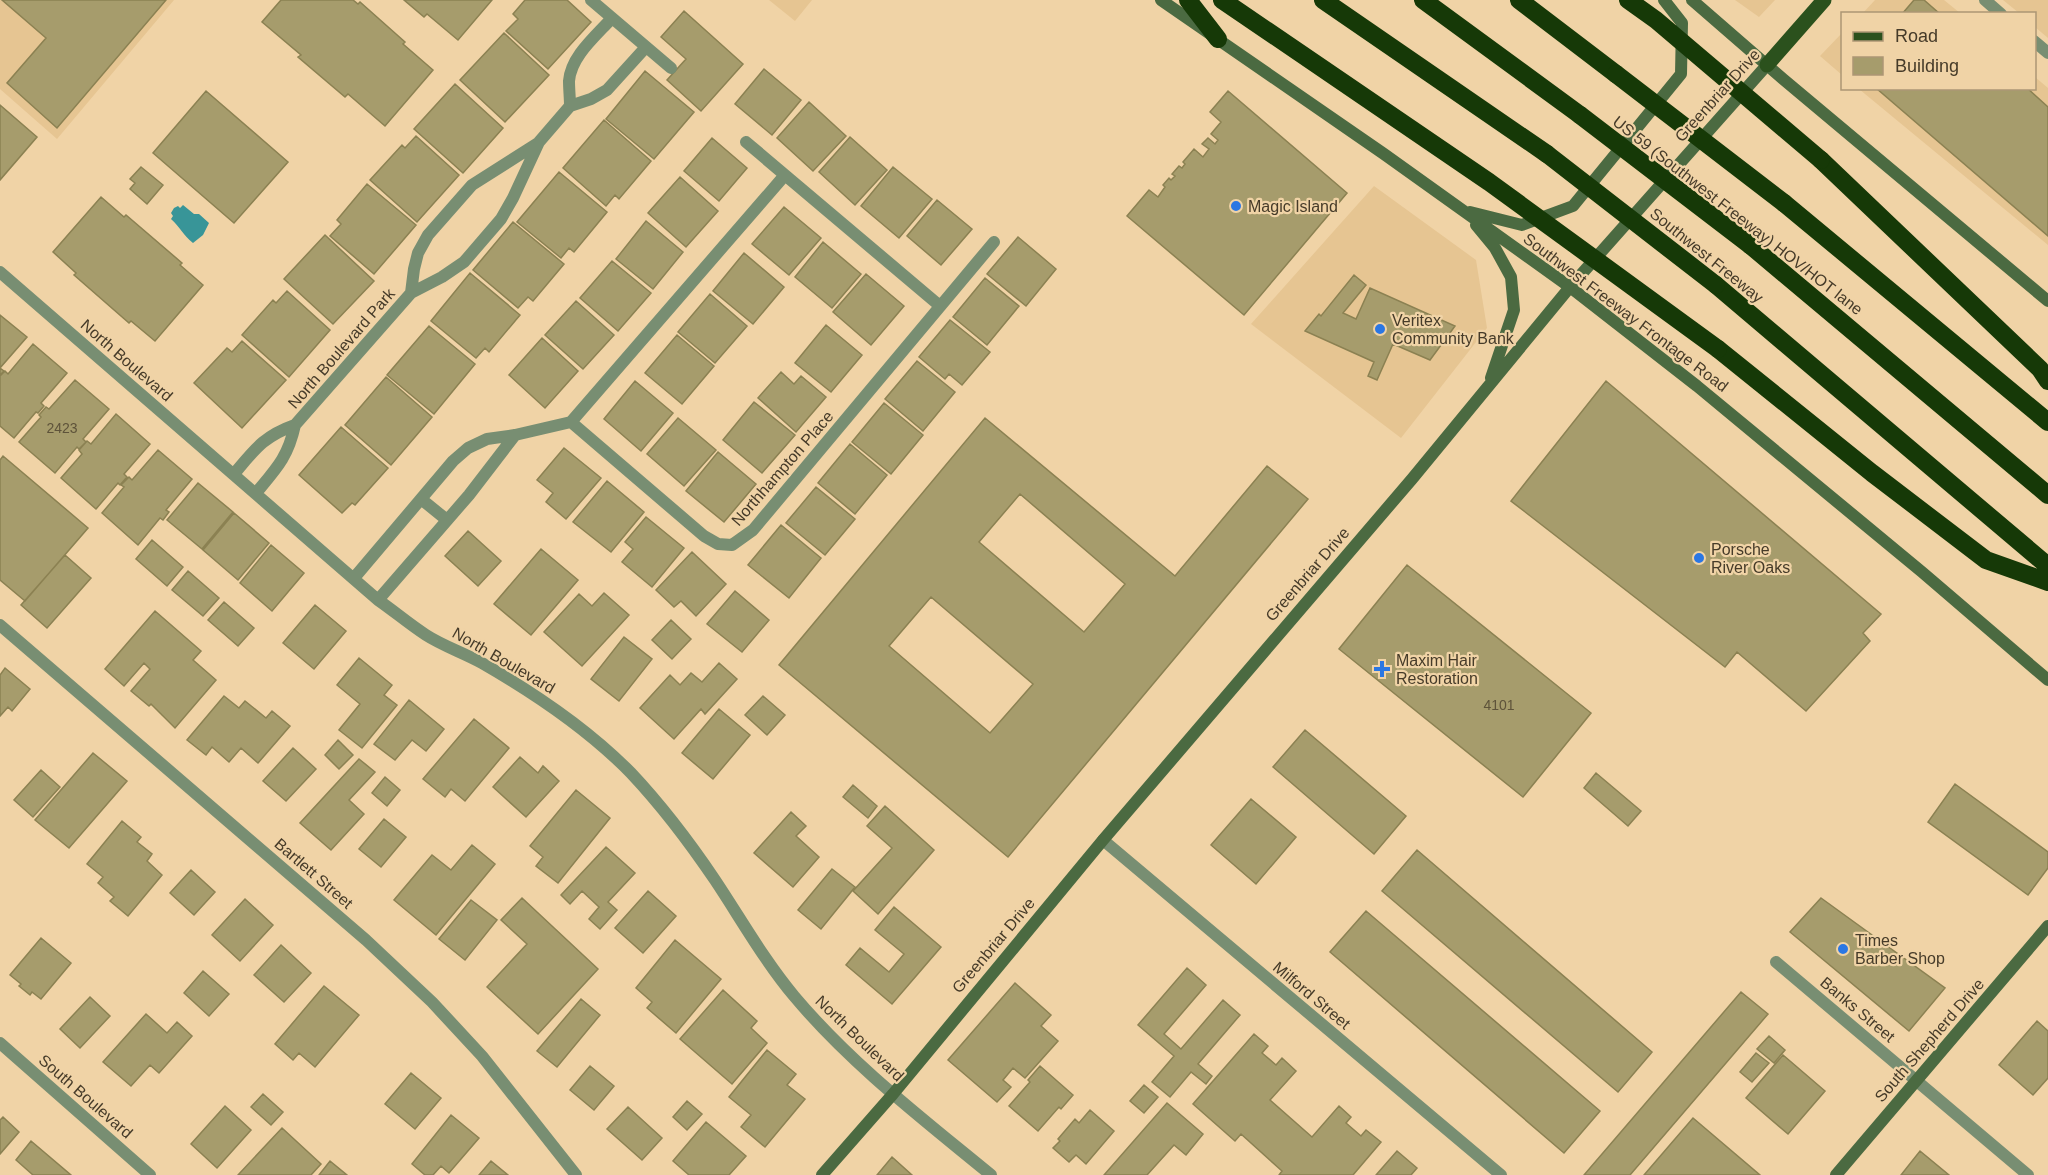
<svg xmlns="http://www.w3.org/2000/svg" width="2048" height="1175" font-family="Arial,sans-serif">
<rect width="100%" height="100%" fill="#f0d3a6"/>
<path fill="#e6c592" d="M 0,0 L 174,0 L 57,139 L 0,89 Z
M 769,0 L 812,0 L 795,21 Z
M 1735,0 L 1775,0 L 1759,17 Z
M 1875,0 L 1944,0 L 1960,13 L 1862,14 Z
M 2003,0 L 2048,0 L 2048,38 L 2035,27 L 2034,14 L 2019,13 Z
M 1842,33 L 1842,75 L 1820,56 Z
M 2035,77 L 2048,88 L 2048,245 L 1859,89 L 2034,88 Z
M 1374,186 L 1476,260 L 1487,328 L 1401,438 L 1251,324 Z"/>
<path fill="#389598" d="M 183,205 L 194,214 L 199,214 L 209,223 L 203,235 L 193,243 C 183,235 180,227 171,219 L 173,216 L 171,213 L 174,208 L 178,206 L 180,208 Z"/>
<path fill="#a69c6c" stroke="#8b8152" stroke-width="1.5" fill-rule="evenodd" d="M 2,0 L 166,0 L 57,128 L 7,83 L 46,38 Z
M 281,0 L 353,0 L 358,4 L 360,2 L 405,42 L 403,44 L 433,70 L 385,126 L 348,94 L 345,97 L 298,57 L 301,55 L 262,22 Z
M 404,0 L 492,0 L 458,40 L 427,14 L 424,17 Z
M 525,0 L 567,0 L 591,22 L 548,69 L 506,31 L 518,19 L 513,14 Z
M 1914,0 L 1924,0 L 1940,14 L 1902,14 Z
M 684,11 L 743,64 L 701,111 L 667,80 L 686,59 L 661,37 Z
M 504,33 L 549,75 L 505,122 L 460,80 Z
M 764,69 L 801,100 L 772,135 L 735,104 Z
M 645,71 L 694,112 L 654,159 L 606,119 Z
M 455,84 L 503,128 L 463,173 L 414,129 Z
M 1876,88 L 2027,88 L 2048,107 L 2048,236 Z
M 206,91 L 288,162 L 234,223 L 153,153 Z
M 1228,91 L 1347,193 L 1244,315 L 1127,216 L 1149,190 L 1158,197 L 1165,187 L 1163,185 L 1169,178 L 1171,180 L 1175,176 L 1172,174 L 1179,166 L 1182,168 L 1185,164 L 1183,162 L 1194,149 L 1203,157 L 1209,149 L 1202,144 L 1208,138 L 1215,144 L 1218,140 L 1211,134 L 1221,122 L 1210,112 Z
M 809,102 L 846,136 L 813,171 L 777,138 Z
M 0,105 L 37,137 L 0,180 Z
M 604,120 L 651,161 L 619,199 L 615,195 L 606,206 L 563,168 Z
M 416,136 L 459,175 L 417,222 L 370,180 L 402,145 L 405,148 Z
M 850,137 L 887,170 L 855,205 L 819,172 Z
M 712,138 L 747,168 L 719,201 L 684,171 Z
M 141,167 L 163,185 L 147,204 L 130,189 L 135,183 L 130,179 Z
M 893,167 L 932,199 L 899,238 L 861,206 Z
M 559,172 L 607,212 L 574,252 L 569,248 L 561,258 L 517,222 Z
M 680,177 L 718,211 L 686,247 L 648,213 Z
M 367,184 L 416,225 L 374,274 L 330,236 L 341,224 L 337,220 Z
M 101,197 L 124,217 L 126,215 L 182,263 L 180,265 L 203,285 L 155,341 L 131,321 L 129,323 L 74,275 L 76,273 L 53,252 Z
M 937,200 L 972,229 L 941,265 L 907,236 Z
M 784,207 L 821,238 L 789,275 L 752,244 Z
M 646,221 L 683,252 L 653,289 L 616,259 Z
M 513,222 L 564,264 L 533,301 L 528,297 L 518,308 L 473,270 Z
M 325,235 L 374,281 L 333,324 L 284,279 Z
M 1018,237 L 1056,269 L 1026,306 L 987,274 Z
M 823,242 L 861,274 L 832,308 L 795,277 Z
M 744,253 L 784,287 L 753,324 L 713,291 Z
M 612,261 L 651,293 L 618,331 L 580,298 Z
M 470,273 L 520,315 L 489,352 L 485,348 L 476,358 L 431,321 Z
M 866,274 L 904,306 L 871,345 L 833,312 Z
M 1354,275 L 1366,285 L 1343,313 L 1356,319 L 1370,288 L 1455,326 L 1430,360 L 1393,344 L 1377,380 L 1368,376 L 1374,362 L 1305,331 L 1319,314 L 1321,316 Z
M 985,278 L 1019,306 L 987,345 L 953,317 Z
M 287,291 L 330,330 L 289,377 L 242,335 L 273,300 L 276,303 Z
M 710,294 L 747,326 L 715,363 L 678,332 Z
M 576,301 L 614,335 L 583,369 L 545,335 Z
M 0,315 L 27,337 L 0,368 L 4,371 L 0,375 Z
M 950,320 L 990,352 L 962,385 L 949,374 L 945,379 L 919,357 Z
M 826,325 L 862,355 L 831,392 L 795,363 Z
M 429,326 L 475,364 L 434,414 L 387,375 Z
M 677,335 L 714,366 L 682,404 L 645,373 Z
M 542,338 L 578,371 L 545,408 L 509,375 Z
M 242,341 L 286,380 L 242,428 L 194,383 L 227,348 L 232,352 Z
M 33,344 L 67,373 L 41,403 L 44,406 L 38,413 L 36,412 L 14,438 L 0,426 L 0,376 L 5,371 L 8,374 Z
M 917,361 L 955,392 L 923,431 L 885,399 Z
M 781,372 L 794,384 L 801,376 L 826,397 L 796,432 L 758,398 Z
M 386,377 L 432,417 L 391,465 L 345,425 Z
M 75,380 L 109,409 L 83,439 L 86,442 L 79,449 L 77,447 L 55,473 L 19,442 L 41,417 L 39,415 L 46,407 L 49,409 Z
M 635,381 L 673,413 L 641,451 L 604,419 Z
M 1606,381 L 1881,614 L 1863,633 L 1870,641 L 1806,711 L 1737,652 L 1725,667 L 1511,501 Z
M 754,402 L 795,435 L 762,473 L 723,440 Z
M 884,403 L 923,435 L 891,474 L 852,442 Z
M 116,414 L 150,444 L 124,474 L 127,477 L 120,485 L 118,483 L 96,509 L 61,478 L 82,454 L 79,450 L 87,441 L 91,444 Z
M 678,418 L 716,450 L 684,486 L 647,454 Z
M 985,418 L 1175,576 L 1267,466 L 1308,499 L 1008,857 L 779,665 ZM 1020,494 L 1125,584 L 1084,632 L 979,542 ZM 931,597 L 1033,684 L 990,733 L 889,646 Z
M 341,427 L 388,468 L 355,505 L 352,503 L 342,513 L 299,475 Z
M 850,444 L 887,475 L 855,514 L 818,483 Z
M 564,448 L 601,478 L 566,519 L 546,502 L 553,493 L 537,480 Z
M 158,450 L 192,479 L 166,510 L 169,512 L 163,520 L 160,518 L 138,545 L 102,513 L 124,487 L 121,485 L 129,477 L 132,480 Z
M 718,452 L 756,484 L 724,522 L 686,491 Z
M 3,456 L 88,528 L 25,601 L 0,580 L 0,460 Z
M 607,481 L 644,512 L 611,552 L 573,522 Z
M 198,483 L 233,512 L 202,549 L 167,520 Z
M 816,487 L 855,519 L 825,555 L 786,523 Z
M 234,513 L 269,543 L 238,580 L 203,550 Z
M 646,517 L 684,548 L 652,587 L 622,562 L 633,549 L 625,542 Z
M 781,525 L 821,558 L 789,598 L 748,565 Z
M 468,531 L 501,561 L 478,586 L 445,556 Z
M 152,540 L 183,567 L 167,586 L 136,559 Z
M 271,545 L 304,573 L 272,611 L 240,583 Z
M 541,549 L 578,580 L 531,635 L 494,604 Z
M 692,552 L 726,584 L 696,616 L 681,601 L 674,607 L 656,590 Z
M 65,555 L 91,578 L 47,628 L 21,605 Z
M 1407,565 L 1591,713 L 1523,797 L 1339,649 Z
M 188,571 L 219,598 L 203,616 L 172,590 Z
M 735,591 L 769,620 L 742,652 L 707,624 Z
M 604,593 L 629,615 L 582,666 L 544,632 L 579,594 L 592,606 Z
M 224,602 L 254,628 L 238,646 L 208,620 Z
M 315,605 L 346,631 L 314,669 L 283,643 Z
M 155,611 L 201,651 L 193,660 L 216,680 L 175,728 L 151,704 L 149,706 L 131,691 L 150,669 L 144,663 L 124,686 L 105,669 Z
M 671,620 L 691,639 L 672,659 L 652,640 Z
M 624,637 L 652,659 L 619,701 L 591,679 Z
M 359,658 L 392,685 L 384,695 L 397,705 L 362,748 L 339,730 L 360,704 L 337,685 Z
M 719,663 L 737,679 L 705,714 L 701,709 L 674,739 L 640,708 L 670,675 L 680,685 L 691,673 L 702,682 Z
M 5,668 L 30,689 L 12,711 L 8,707 L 0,716 L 0,675 Z
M 224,696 L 239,708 L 245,701 L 266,718 L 272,711 L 290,726 L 258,763 L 241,748 L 229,762 L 212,747 L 206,755 L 187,740 Z
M 763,696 L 785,715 L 767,735 L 745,715 Z
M 409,700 L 444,729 L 426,751 L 412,740 L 395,760 L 374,744 Z
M 719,709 L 750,735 L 713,779 L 682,753 Z
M 474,719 L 509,748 L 465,801 L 451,789 L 445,797 L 423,779 Z
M 1305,730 L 1406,816 L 1374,854 L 1273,767 Z
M 338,740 L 353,755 L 339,769 L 325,755 Z
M 293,748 L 316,769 L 286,801 L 263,781 Z
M 93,753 L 127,781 L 69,848 L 35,820 Z
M 520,757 L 538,773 L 543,766 L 559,781 L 526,817 L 493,787 Z
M 359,759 L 375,772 L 349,800 L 364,814 L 331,850 L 300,823 Z
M 41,770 L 60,787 L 33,817 L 14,800 Z
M 1596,773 L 1641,811 L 1628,826 L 1584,788 Z
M 385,777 L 400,790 L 387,806 L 372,793 Z
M 1955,784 L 2048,852 L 2048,868 L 2028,895 L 1928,822 Z
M 853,785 L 877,806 L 868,818 L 843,797 Z
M 576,790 L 610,818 L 558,883 L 536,866 L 543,857 L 530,846 Z
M 1251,799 L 1296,837 L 1256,884 L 1211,845 Z
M 885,806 L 934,850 L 878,914 L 853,891 L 892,848 L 867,826 Z
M 791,812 L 806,826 L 796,836 L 819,857 L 793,887 L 754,853 Z
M 384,819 L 406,837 L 381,867 L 359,849 Z
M 122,821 L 141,837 L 137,842 L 152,854 L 147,861 L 162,875 L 128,916 L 110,901 L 114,897 L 98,883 L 103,877 L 87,864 Z
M 472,845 L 495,864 L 436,935 L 394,900 L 432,855 L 451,870 Z
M 606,847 L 635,873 L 608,902 L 617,910 L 600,929 L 589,919 L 599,907 L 582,891 L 570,904 L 561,895 Z
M 1417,850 L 1652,1052 L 1618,1092 L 1382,891 Z
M 832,869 L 855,887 L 821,929 L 798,910 Z
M 191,870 L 215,892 L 194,915 L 170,893 Z
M 648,891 L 676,916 L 643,953 L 615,928 Z
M 522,898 L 598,969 L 538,1034 L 487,987 L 527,944 L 501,920 Z
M 1821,898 L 1945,988 L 1909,1031 L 1790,932 Z
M 245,899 L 273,925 L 240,961 L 212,935 Z
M 471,900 L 497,920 L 465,960 L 439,939 Z
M 894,907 L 941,947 L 892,1004 L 846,965 L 860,948 L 889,972 L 904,954 L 875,930 Z
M 1366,911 L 1600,1111 L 1564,1153 L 1330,952 Z
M 41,938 L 71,963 L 41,999 L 32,992 L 30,995 L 19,986 L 21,984 L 10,975 Z
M 675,940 L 721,979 L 676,1033 L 647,1008 L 652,1002 L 636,988 Z
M 281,945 L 311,973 L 284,1002 L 254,975 Z
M 1187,968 L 1206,985 L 1164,1034 L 1181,1049 L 1223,1000 L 1240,1015 L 1198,1064 L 1212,1076 L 1206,1084 L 1191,1072 L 1170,1097 L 1152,1082 L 1174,1056 L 1138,1025 Z
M 203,971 L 229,994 L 209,1016 L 184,993 Z
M 1015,983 L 1051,1015 L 1041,1026 L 1058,1041 L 1025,1078 L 1013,1068 L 1003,1080 L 1011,1087 L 997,1102 L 948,1060 Z
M 324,986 L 359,1015 L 315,1067 L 299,1053 L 293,1060 L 275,1044 Z
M 723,990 L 757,1021 L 751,1028 L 767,1043 L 732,1084 L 680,1039 Z
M 1741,992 L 1768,1014 L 1630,1175 L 1584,1175 Z
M 90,997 L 110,1016 L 80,1048 L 60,1029 Z
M 581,999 L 600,1015 L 557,1067 L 537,1051 Z
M 146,1014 L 167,1033 L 177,1022 L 192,1036 L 159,1073 L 150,1065 L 131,1086 L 103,1062 Z
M 2037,1021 L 2048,1031 L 2048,1078 L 2033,1095 L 1999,1065 Z
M 1254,1034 L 1268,1046 L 1262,1053 L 1276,1065 L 1282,1058 L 1296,1071 L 1270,1100 L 1312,1137 L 1339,1106 L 1351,1117 L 1346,1123 L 1361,1136 L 1366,1130 L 1381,1142 L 1353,1175 L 1279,1175 L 1282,1171 L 1241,1134 L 1235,1141 L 1193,1104 Z
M 1769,1036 L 1785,1050 L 1774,1063 L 1757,1049 Z
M 767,1050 L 796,1074 L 787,1085 L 805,1099 L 765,1147 L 741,1127 L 751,1115 L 729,1097 Z
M 1756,1053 L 1769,1063 L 1752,1082 L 1740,1072 Z
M 1783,1055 L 1825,1091 L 1788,1134 L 1746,1098 Z
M 590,1066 L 614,1086 L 594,1110 L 570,1090 Z
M 1040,1066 L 1073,1095 L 1061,1109 L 1059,1107 L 1038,1131 L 1009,1106 L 1030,1082 L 1028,1080 Z
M 411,1073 L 441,1098 L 415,1129 L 385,1104 Z
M 1144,1085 L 1158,1097 L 1144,1113 L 1130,1101 Z
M 263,1094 L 283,1112 L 271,1125 L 251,1107 Z
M 687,1101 L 702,1114 L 687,1130 L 673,1117 Z
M 1167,1103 L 1203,1134 L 1186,1155 L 1174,1145 L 1147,1175 L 1104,1175 Z
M 225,1106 L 251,1130 L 217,1168 L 191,1144 Z
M 628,1107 L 662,1138 L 642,1160 L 607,1129 Z
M 1090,1110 L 1114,1131 L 1086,1164 L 1076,1155 L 1069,1162 L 1053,1148 L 1060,1141 L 1058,1139 L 1075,1119 L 1079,1123 Z
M 451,1115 L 479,1138 L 449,1173 L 441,1166 L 433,1175 L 425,1175 L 412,1164 Z
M 3,1117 L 19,1132 L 0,1154 L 0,1120 Z
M 1693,1118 L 1760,1175 L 1644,1175 Z
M 706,1122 L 746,1156 L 729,1175 L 689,1175 L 673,1161 Z
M 282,1128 L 321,1164 L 311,1175 L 238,1175 Z
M 31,1141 L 71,1175 L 33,1175 L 16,1160 Z
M 1397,1151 L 1417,1168 L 1411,1175 L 1376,1175 Z
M 1920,1151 L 1949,1175 L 1901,1175 Z
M 892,1157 L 912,1175 L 877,1175 Z
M 330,1161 L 347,1175 L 319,1175 Z
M 491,1161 L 508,1175 L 479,1175 Z"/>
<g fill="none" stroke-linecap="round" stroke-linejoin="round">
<path stroke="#788e72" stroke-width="12" d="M 591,0 L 671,68
M 1985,0 L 2001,14
M 2034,41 L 2048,53
M 570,106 C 570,98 569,89 569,81 C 571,56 596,36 612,18
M 746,142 L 940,306
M 0,272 L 378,600 C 394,611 409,624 426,635 C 443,646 464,653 482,663 C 536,694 588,729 631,773 C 662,806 690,843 715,880 C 741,919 764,960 794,996 C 851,1064 923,1119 991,1175
M 411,293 L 414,269 L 418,253 L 428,235 L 472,185 L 538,143
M 571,422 L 704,536 L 718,544 L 732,545 L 753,530 L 994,242
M 234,474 C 255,449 264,436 295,425 L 411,293 L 442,277 L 464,262 L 501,219 L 513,198 L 539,142 L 570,106 L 591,99 L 607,90 L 646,47
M 256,493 C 277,468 288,457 295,425
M 421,499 L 447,520
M 354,578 L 453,461 L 468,448 L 487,439 L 515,435 L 571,422 L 785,175
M 378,600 L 469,495 L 515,435
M 0,625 L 366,940 L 432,1002 L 482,1056 L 576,1175
M 1103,840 L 1501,1175
M 1776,962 L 2028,1175
M 0,1043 L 150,1175"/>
<path stroke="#4b6a41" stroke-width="12" d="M 1161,0 L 1384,154 L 1570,287 L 1697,386 L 1922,572 L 2048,680
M 1692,0 L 1783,79 L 2048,301
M 1470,212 L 1522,225 L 1573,206 L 1681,74 L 1682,23 L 1664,0
M 1476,225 L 1495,248 L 1511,277 L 1514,310 L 1491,378
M 822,1175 L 893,1094 L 1103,840 L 1412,479 L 1570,287 L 1767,65
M 1836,1175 L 2048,926"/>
<path stroke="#2b511d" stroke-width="15" d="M 1767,65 L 1824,0"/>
<path stroke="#163907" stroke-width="18" d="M 1188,0 L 1218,39
M 1323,0 L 1547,154
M 1423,0 L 1580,115
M 1519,0 L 1616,74
M 1821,160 L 2040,369 L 2048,381
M 1784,203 L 2048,422
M 1750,245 L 2048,495
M 1716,285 L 2048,566
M 1718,349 L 1872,473 L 1986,560 L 2048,582"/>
<path stroke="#163907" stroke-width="18" d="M 1222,0 L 1489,182 L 1718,349
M 1628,0 L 1656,20 L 1821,160
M 1616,74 L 1784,203
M 1580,115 L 1750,245
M 1547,154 L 1716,285"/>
</g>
<g fill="#2b77e3" stroke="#f0d3a6" stroke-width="2">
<circle cx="1236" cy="206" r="6"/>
<circle cx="1380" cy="329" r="6"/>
<circle cx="1699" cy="558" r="6"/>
<path d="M1379 660h6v6h6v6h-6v6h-6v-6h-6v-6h6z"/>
<circle cx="1843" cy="949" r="6"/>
</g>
<g text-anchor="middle" stroke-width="4.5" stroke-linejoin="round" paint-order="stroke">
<g font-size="14" fill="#5e533a">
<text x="62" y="433">2423</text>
<text x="1499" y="710">4101</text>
</g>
<g font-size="16" fill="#463b29" stroke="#f0d3a6">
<text transform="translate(1717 95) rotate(-48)" y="6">Greenbriar Drive</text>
<text transform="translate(1738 215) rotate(38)" y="6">US 59 (Southwest Freeway) HOV/HOT lane</text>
<text transform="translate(1707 255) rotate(39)" y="6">Southwest Freeway</text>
<text transform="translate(1626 312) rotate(37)" y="6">Southwest Freeway Frontage Road</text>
<text transform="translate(341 348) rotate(-49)" y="6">North Boulevard Park</text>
<text transform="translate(127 360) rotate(41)" y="6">North Boulevard</text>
<text transform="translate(782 468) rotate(-49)" y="6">Northhampton Place</text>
<text transform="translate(1307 574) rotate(-49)" y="6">Greenbriar Drive</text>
<text transform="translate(504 660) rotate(30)" y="6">North Boulevard</text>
<text transform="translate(314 873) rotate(41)" y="6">Bartlett Street</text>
<text transform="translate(993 945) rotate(-50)" y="6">Greenbriar Drive</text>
<text transform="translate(1312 995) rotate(40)" y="6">Milford Street</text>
<text transform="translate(1858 1009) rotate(40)" y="6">Banks Street</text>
<text transform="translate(860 1038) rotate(44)" y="6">North Boulevard</text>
<text transform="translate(1929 1040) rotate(-49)" y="6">South Shepherd Drive</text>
<text transform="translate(86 1096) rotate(41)" y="6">South Boulevard</text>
</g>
<g font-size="16" fill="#463b29" stroke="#f0d3a6" text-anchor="start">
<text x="1248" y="212">Magic Island</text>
<text x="1392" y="326">Veritex<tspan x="1392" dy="18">Community Bank</tspan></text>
<text x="1711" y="555">Porsche<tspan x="1711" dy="18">River Oaks</tspan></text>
<text x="1396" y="666">Maxim Hair<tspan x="1396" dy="18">Restoration</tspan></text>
<text x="1855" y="946">Times<tspan x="1855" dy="18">Barber Shop</tspan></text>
</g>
</g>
<rect x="1841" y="12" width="195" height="78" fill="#f0d3a6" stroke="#ac9674" stroke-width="1.5"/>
<rect x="1853" y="32" width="30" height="9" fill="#2b511d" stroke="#ac9674" stroke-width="1.5"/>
<text x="1895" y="42" font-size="18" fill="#463b29">Road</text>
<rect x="1853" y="57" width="30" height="18" fill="#a69c6c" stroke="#ac9674" stroke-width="1.5"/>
<text x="1895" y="72" font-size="18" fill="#463b29">Building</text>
</svg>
